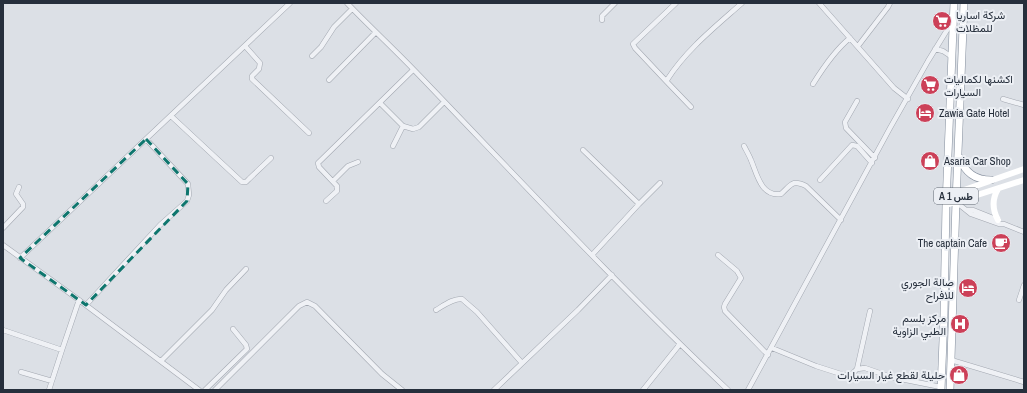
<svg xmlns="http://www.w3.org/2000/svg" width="1027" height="393" font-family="'Archivo Narrow',Vazirmatn,sans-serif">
<rect width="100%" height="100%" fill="#dce0e6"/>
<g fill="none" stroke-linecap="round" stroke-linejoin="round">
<g stroke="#a2a7b0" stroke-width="5.5">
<path id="minor" d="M 347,3 C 369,26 393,48 415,71 C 518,178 620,288 728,390
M 819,3 L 894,88 L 908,99
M 602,20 L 602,16 L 615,3
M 245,46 L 260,63 L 259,69 L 252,76 L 252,79 L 309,133
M 858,46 L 888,7 L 890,3
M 935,49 L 943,51 L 952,57
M 312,56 L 321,47 L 334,27 L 352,9
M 329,80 L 375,33
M 667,82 L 635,48 L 633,44 L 676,3
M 813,84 C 823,68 835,50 850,38
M 1003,99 L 1024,105
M 857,101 L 845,122 L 846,128 L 875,158
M 380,103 L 403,126 L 413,129 L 419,127 L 444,102
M 691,107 L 667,82 L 667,80 C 686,50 715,27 742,3
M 171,116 L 242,182 L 246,182 L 249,179 L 271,158
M 393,146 L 403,126
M 744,146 C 746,150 749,155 751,160 C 757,174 761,197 781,194 C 791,185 792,179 806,186 L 841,220
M 583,150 L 639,204
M 820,180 L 852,145 L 857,146 L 872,163
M 333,181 L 348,166 L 358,162
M 326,201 L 337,191 L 337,186 L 319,167 L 318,163 L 413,70
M 956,202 L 971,214 L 999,224 L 1004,224 L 1024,232
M 966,210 L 973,210 L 998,220
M 3,228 L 23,207 L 23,204 L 16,194 L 19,187
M 3,245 L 79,300 L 199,390
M 592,255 L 639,204 L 660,183
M 718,255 L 737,271 L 741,278 L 725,304 L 724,307 L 725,311 L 768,355
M 20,258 L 290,3
M 1019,300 L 1024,285
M 86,305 L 160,225 L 187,201 L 189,195 L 188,184 L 146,139
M 436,310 C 443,306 453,298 462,299 L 477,312 L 522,363
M 3,330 L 62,350
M 772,348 L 816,366 L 844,375 L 852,374 L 857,369 L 865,368 L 891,377 L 941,387
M 951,360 L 1024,382
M 161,361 L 212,310 L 226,290 L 246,269
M 857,369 L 870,311
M 21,372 L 52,381
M 49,390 L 62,350 L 79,300
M 205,390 L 247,349 L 246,345 L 233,329
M 215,390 L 299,306 L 307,302 L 315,306 L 382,374 L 402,390
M 494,390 L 578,310 L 612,275
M 643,390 L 680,344
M 748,390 L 890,128 L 928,61 L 952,22"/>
</g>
<g stroke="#848e9d" stroke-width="8">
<path id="trunk" d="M 960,158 C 965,173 976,180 991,180
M 941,390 L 944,315 L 946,205 L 954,3
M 950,390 L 956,202 L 964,3"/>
</g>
<use href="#minor" stroke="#eff1f5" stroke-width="4.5"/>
<path stroke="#fff" stroke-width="6" d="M 998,189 C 992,199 992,209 998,220
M 947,196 L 1024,169
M 946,205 L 1024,180"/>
<use href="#trunk" stroke="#fff" stroke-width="7"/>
</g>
<path fill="none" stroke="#0f766e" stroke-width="3" stroke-dasharray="8 5" stroke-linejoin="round" d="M 146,139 L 188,184 L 187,201 L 86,305 L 20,258 Z"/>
<defs>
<g id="supermarket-disc" transform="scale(1)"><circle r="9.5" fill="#cc4058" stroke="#eceff4"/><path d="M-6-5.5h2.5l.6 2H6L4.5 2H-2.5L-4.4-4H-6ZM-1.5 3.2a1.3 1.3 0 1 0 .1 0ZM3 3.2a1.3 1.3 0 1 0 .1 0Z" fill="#fff"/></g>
<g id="hotel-disc" transform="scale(1)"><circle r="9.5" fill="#cc4058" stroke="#eceff4"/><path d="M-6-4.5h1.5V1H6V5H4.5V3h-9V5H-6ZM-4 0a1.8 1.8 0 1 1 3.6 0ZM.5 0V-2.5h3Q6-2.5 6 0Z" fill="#fff"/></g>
<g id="shop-disc" transform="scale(1)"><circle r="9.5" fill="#cc4058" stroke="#eceff4"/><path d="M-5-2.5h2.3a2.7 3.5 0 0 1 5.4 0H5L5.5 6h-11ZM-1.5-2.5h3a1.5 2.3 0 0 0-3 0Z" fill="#fff"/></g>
<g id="cafe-disc" transform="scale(1)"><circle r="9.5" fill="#cc4058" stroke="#eceff4"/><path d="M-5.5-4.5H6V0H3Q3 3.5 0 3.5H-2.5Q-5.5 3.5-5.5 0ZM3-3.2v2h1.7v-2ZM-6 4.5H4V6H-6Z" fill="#fff"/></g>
<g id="hospital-disc" transform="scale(1)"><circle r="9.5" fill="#cc4058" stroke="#eceff4"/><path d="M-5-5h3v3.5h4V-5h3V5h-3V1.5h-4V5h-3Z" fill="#fff"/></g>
</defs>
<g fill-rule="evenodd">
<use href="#supermarket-disc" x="942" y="21"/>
<use href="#supermarket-disc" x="930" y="85"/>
<use href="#hotel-disc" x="925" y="113"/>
<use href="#shop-disc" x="930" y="161"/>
<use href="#cafe-disc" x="1001" y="243"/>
<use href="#hotel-disc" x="968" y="288"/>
<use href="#hospital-disc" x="960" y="324"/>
<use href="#shop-disc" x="959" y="375"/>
</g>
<g text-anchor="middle" stroke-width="4" stroke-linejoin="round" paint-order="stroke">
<rect fill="#eceff4" stroke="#616973" stroke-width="1" x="934" y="188" width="44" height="16" rx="3"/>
<g font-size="10" font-weight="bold" fill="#262f3c">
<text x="956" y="200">A 1 طس</text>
</g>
<g font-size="11" fill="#262f3c" stroke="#eceff4" text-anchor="start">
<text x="956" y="19">شركة اساريا<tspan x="956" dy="13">للمظلات</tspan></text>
<text x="944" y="83">اكشنها لكماليات<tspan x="944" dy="13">السيارات</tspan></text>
<text x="939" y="117">Zawia Gate Hotel</text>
<text x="944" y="165">Asaria Car Shop</text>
<text x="987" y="247" text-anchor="end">The captain Cafe</text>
<text x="954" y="286" text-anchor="end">صالة الجوري<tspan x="954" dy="13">للافراح</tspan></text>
<text x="946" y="322" text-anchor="end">مركز بلسم<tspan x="946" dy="13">الطبي الزاوية</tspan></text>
<text x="945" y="379" text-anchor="end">حليلة لقطع غيار السيارات</text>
</g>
</g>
<rect width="1027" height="393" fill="none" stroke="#262f3c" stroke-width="8"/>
</svg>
